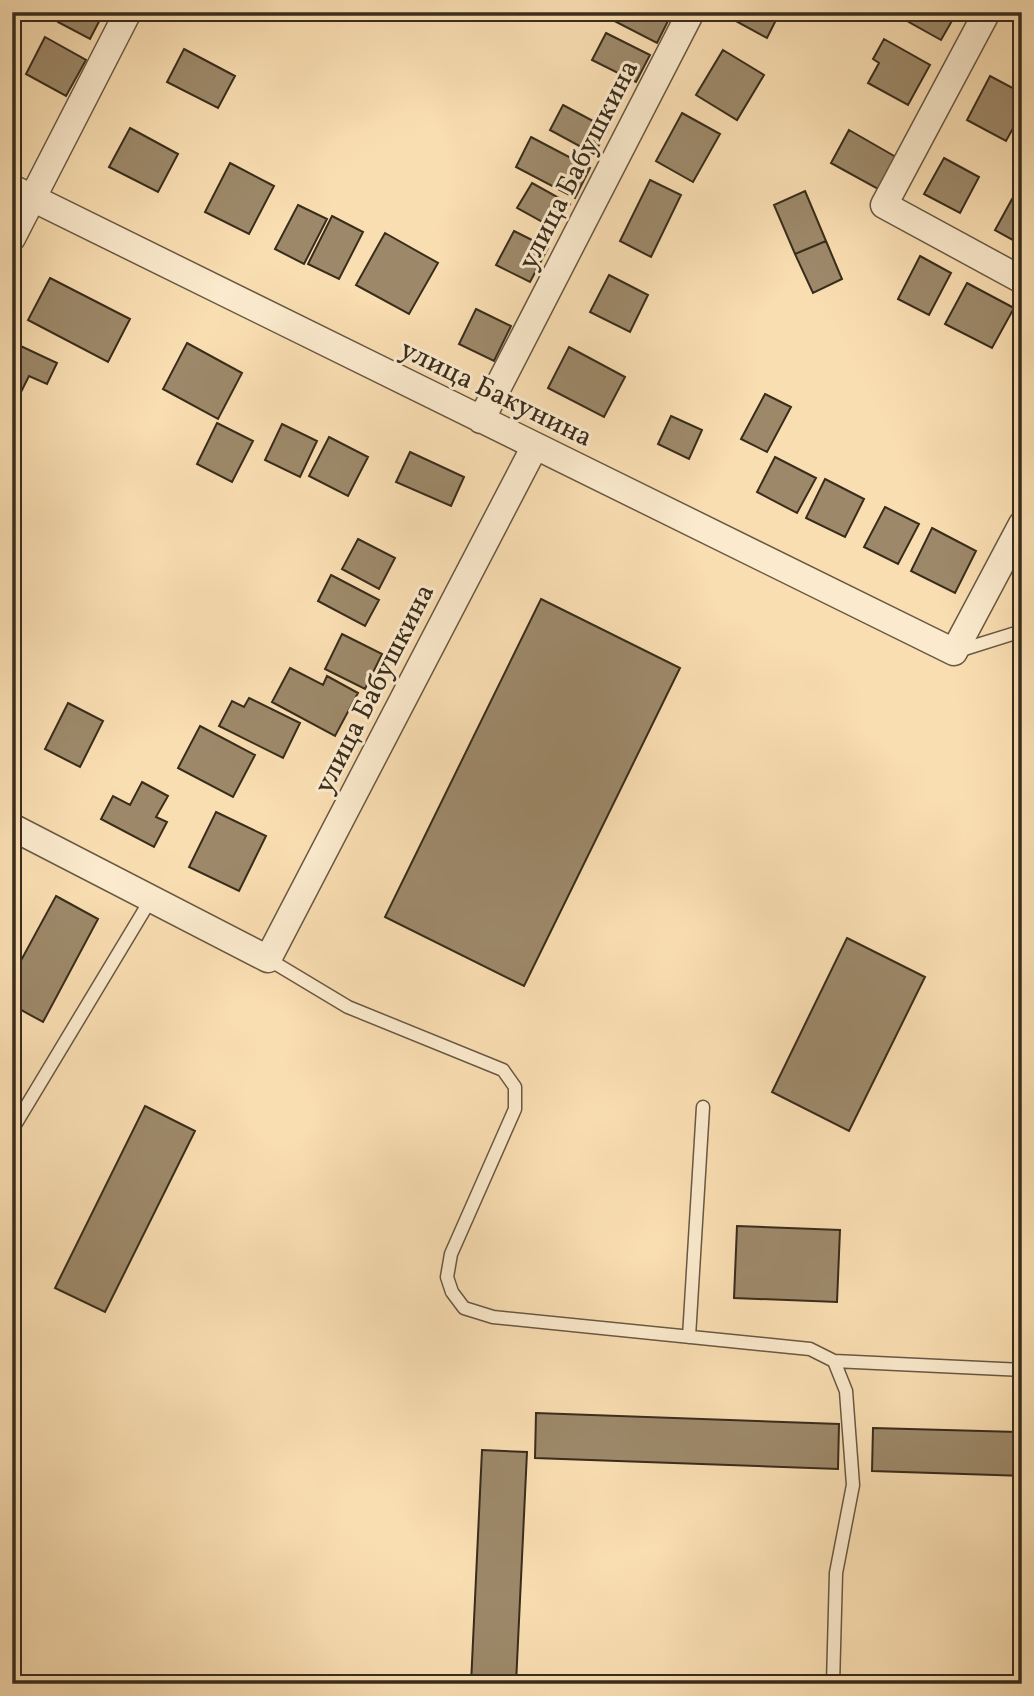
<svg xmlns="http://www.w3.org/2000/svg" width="1034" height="1696" font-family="Vollkorn,serif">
<rect width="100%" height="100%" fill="#f9deb2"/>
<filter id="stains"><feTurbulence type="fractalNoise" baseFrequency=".00286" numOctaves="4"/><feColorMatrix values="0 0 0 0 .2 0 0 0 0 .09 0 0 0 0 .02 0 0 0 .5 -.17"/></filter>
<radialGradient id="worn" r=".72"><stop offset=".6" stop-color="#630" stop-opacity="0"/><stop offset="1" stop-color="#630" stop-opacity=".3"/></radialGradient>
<path fill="#9d896a" stroke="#392c1c" stroke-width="2" d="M 63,12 L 104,12 L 90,39 L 58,22 Z
M 597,12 L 670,12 L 672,13 L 657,43 Z
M 738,12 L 780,12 L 767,38 L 734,20 Z
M 902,12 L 957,12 L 941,40 L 900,17 Z
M 606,33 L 650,55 L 636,82 L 592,60 Z
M 45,37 L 86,60 L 66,96 L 26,74 Z
M 884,39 L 930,65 L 908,105 L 868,83 L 879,63 L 873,59 Z
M 184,49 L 235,76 L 218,108 L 167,82 Z
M 723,50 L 764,75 L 737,120 L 696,95 Z
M 990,76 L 1022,93 L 1022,112 L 1006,141 L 967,120 Z
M 563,105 L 608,129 L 594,154 L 550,130 Z
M 682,113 L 720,134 L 693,182 L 656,161 Z
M 130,128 L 178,154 L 158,192 L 109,167 Z
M 849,130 L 896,157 L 878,189 L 831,163 Z
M 531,137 L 590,168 L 575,198 L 516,167 Z
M 944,158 L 979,177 L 960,213 L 924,194 Z
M 230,163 L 274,186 L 249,234 L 205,212 Z
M 650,180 L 681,195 L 651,257 L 620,241 Z
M 532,183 L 570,204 L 555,229 L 517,208 Z
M 805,191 L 826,241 L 795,254 L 774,205 Z
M 1012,199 L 1022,204 L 1022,245 L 995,230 Z
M 298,205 L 327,219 L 304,264 L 275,249 Z
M 332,216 L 363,232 L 339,279 L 308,264 Z
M 514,231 L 548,248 L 530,282 L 496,265 Z
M 385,233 L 438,263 L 409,314 L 356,285 Z
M 826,241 L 842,279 L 813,293 L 795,254 Z
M 920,256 L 951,273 L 929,315 L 898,299 Z
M 609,275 L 648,295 L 630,332 L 590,312 Z
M 50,278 L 130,319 L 108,362 L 28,320 Z
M 967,283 L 1014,308 L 992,348 L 945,324 Z
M 476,309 L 511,326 L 494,361 L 459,344 Z
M 12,342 L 57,363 L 47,384 L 29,376 L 19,396 L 12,393 Z
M 187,343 L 242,373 L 218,419 L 163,389 Z
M 569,347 L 625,377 L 604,417 L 548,388 Z
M 765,394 L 791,407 L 767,452 L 741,439 Z
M 12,409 L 20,413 L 12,428 Z
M 671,416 L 702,430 L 689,459 L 658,444 Z
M 217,423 L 253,441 L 232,482 L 197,464 Z
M 282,424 L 317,441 L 300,477 L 265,460 Z
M 329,437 L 368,457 L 348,496 L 309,476 Z
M 410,452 L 464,477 L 451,506 L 396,482 Z
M 775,457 L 816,478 L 797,513 L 757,492 Z
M 825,479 L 864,499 L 845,537 L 806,518 Z
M 885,507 L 919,524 L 898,564 L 864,547 Z
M 932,528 L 976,551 L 955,593 L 911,571 Z
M 358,539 L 395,558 L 379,589 L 342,569 Z
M 331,575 L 379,600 L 365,626 L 318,601 Z
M 541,599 L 680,668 L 524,986 L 385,917 Z
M 342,634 L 382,654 L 365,689 L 325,669 Z
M 290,668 L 323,685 L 327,676 L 358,693 L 335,736 L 272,702 Z
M 249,698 L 300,723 L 283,758 L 219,726 L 232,701 L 244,707 Z
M 68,703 L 103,721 L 80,767 L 45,749 Z
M 200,726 L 255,755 L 233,797 L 178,768 Z
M 142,782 L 168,796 L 156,817 L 167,822 L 154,847 L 101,819 L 113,796 L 130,805 Z
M 216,812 L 266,836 L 239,891 L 189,867 Z
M 56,896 L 98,919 L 43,1022 L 12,1005 L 12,977 Z
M 847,938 L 925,977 L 849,1131 L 772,1092 Z
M 145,1106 L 195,1131 L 105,1312 L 55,1288 Z
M 737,1226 L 840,1230 L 837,1302 L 734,1298 Z
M 536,1413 L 839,1424 L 838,1469 L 535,1458 Z
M 873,1428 L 1022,1432 L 1022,1476 L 872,1471 Z
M 482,1450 L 527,1452 L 516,1684 L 471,1684 Z"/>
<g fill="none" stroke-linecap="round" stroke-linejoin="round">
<g stroke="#695842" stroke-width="15">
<path id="lane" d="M 958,651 L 1022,631
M 268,959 L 348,1007 L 503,1070 L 515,1087 L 515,1109 L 451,1254 L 447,1277 L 452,1292 L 464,1308 L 493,1317 L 810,1349 L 834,1361 L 846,1391 L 853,1485 L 836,1573 L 833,1684
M 12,1130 L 151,899
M 689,1337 L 703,1107
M 834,1361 L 1022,1370"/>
</g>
<g stroke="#695842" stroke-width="29">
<path id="street" d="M 987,12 L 884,205 L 1022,280
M 12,188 L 954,652 L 1022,524
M 12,238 L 128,12
M 481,420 L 691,12
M 12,827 L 268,959 L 535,446"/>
</g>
<use href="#lane" stroke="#fbeacd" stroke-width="12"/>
<use href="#street" stroke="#fbeacd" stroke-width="26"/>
</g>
<g text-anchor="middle" stroke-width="6" stroke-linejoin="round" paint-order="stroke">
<g font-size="28" fill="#392c1c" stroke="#fbeacd">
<text transform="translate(577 164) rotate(-63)" y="10">улица Бабушкина</text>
<text transform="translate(497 392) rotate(26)" y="10">улица Бакунина</text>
<text transform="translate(373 688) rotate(-63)" y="10">улица Бабушкина</text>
</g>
</g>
<rect width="1034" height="1696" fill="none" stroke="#f9deb2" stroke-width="42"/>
<rect x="14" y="14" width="1006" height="1668" fill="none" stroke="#392c1c" stroke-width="3.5"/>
<rect x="21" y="21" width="992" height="1654" fill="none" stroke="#392c1c" stroke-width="2"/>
<rect width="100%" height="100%" filter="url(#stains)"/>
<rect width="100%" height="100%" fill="url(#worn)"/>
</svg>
